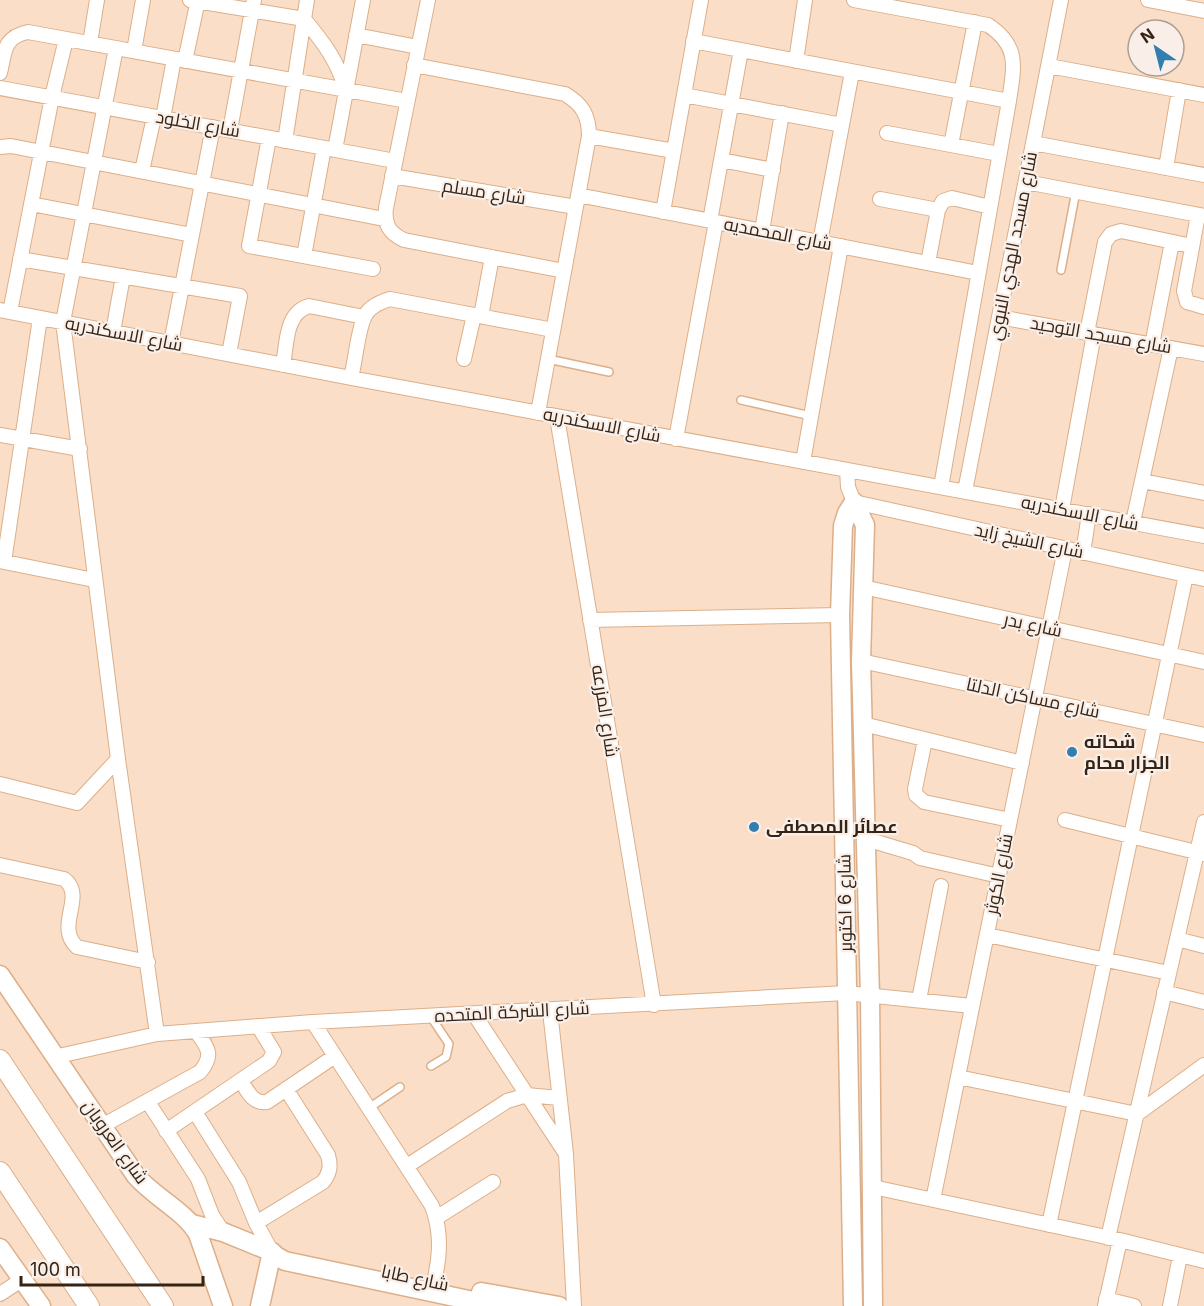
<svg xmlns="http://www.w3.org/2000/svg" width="1204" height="1306" font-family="Inter,Cairo,sans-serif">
<rect width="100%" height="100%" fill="#fbdec7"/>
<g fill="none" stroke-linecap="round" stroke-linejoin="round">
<g stroke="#dcaf89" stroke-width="10">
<path id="service" d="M 1061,270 L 1076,191
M 548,359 L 609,372
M 741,400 L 811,416
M 431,1066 L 446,1057 L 449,1044 L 431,1017
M 369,1108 L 400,1087"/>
</g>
<g stroke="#dcaf89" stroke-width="16">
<path id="minor" d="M 190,0 L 304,19 C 324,43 337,60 346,90
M 428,0 L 386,208 C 384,224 389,233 404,240 L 564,271
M 854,0 L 988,25 C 1020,46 1014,67 1009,101 L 941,487
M 1148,0 L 1204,11
M 356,35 L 418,47
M 693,41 L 1009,101
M 90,43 L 97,0
M 116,48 L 63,322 L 118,759 L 157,1034
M 134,51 L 143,0
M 185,61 L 198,0
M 796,61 L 805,0
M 414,65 L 565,94 C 582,104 589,115 589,136 L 538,413
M 1049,66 L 1204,95
M 0,73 C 5,52 3,37 28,32 L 407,101
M 0,88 L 395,161
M 684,95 L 842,125
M 163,118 L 174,59
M 230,130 L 254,0
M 887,133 L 999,154
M 589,136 L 674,151
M 269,138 L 249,246 L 373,269
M 285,141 L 307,0
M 1033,143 L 1204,175
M 951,145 L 975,22
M 0,147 L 11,146 L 384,219
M 335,150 L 363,0
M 721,160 L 773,170
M 1166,168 L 1179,90
M 142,171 L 154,117
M 392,176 L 576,207
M 1026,182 L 1204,216
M 578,195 L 978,273
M 880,199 L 938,210
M 31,204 L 192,235
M 663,212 L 701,0
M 1198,215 L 1184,291 L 1187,302 L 1204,307
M 710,221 L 741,50
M 762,231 L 782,113
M 820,242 L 852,72
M 304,256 L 324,148
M 20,259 L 240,296 L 229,354
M 928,263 L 938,210 L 943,201 L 952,198 L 990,207
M 0,310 L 351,378 L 1204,536
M 10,312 L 52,97 L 66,39
M 481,316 L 492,257
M 999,317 L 1204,354
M 113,332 L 123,276
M 1087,333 L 1105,242 L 1111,234 L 1121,231 L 1192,246
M 171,343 L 213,127
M 1152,345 L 1172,242
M 464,359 L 474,315
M 283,365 C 287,344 285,313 309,306 L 364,317
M 351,378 C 355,362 358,331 364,318 C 368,307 380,302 390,299 L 553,330
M 557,417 L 654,1005
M 0,435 L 80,449
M 676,439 L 716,222
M 803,462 L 841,246
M 847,470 L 848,487 L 854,502 L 1204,579
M 1142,481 L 1204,493
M 965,491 L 1061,0
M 1062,509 L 1094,334
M 1133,522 L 1171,348
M 1083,553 L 1089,514
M 0,561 L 94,580
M 4,562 L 40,318
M 863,587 L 1204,662
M 590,620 L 840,615
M 861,661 L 1204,735
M 863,724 L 1022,763
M 925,740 L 915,789 L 916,795 L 924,802 L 1010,820
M 0,784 L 77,803 L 118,759
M 1065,820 L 1204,854
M 866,839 L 913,853 L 920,858 L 999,876
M 0,865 L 64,879 C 87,896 54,926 77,947 L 148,962
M 987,935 L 1169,973
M 1177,939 L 1204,946
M 1164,992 L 1204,1002
M 919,1000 L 941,886
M 550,1011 L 566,1154 L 574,1306
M 474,1014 L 564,1151
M 313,1022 L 432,1206 C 442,1233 440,1255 434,1283
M 54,1057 L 157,1034 L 313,1022 L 846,993 L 972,1006
M 958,1077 L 1137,1114 L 1204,1065
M 241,1081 C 248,1091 252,1104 267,1102 L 335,1056
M 148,1102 L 198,1179 L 212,1215 L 223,1232
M 195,1112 L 239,1182 L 256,1223 L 272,1252
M 102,1126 L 200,1072 C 215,1054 207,1047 196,1031
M 166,1131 L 269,1061 L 274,1052 L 258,1026
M 407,1166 L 507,1101 L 527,1095 L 559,1098
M 873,1187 L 1120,1240 L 1204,1261
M 933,1200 L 1065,549
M 436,1218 L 493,1182
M 256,1223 L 323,1182 C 330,1173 331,1166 328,1155 L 286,1089
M 1049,1225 L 1186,575
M 1108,1238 L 1204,822
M 0,1294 L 23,1279
M 1106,1299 L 1134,1306
M 1105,1306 L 1120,1240
M 1170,1306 L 1180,1256"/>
</g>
<g stroke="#dcaf89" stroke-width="21">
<path id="tertiary" d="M 0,975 L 136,1176 C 154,1197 185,1211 198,1234 L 223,1306
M 192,1224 L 223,1232 L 272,1252 L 276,1256 L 285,1261 L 497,1306
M 0,1248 L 41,1306
M 481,1292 L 559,1306
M 260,1306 L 272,1252
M 853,1306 L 840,615 L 843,526 L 847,513 L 854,502 L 865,525 L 861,661 L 870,995 L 873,1306"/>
</g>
<g stroke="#dcaf89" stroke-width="22">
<path id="secondary" d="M 0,1060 L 163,1306
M 0,1172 L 89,1306"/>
</g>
<use href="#service" stroke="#fff" stroke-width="7"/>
<use href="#minor" stroke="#fff" stroke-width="14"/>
<use href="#tertiary" stroke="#fff" stroke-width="18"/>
<use href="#secondary" stroke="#fff" stroke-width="20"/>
</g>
<g fill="#327eb1" stroke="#f9efe8" stroke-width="2">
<circle cx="1072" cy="752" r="6"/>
<circle cx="754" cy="827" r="6"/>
</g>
<g text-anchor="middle" stroke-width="4.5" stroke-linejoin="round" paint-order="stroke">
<g font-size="18" fill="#352415" stroke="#f9efe8">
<text transform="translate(198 124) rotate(10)" y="6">شارع الخلود</text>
<text transform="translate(484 192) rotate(9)" y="6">شارع مسلم</text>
<text transform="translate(778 234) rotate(11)" y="6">شارع المحمديه</text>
<text transform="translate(1013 246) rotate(-79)" y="6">شارع مسجد الهدي النبوي</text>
<text transform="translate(124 334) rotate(11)" y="6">شارع الاسكندريه</text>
<text transform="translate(1101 335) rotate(10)" y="6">شارع مسجد التوحيد</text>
<text transform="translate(602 425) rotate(11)" y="6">شارع الاسكندريه</text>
<text transform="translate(1080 513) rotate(11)" y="6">شارع الاسكندريه</text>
<text transform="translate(1029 541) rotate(12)" y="6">شارع الشيخ زايد</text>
<text transform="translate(1033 625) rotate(12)" y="6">شارع بدر</text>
<text transform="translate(1033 698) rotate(12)" y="6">شارع مساكن الدلتا</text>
<text transform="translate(605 711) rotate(81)" y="6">شارع المزرعه</text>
<text transform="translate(999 874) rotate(-79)" y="6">شارع الكوثر</text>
<text transform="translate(845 903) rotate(-91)" y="6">شارع 6 اكتوبر</text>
<text transform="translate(512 1012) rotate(-3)" y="6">شارع الشركة المتحده</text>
<text transform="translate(115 1142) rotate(54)" y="6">شارع العروبان</text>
<text transform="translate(415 1278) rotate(12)" y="6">شارع طابا</text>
</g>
<g font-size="18" font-weight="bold" fill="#352415" stroke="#f9efe8" text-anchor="start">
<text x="1084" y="748">شحاته<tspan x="1084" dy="21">الجزار محام</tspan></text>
<text x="766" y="833">عصائر المصطفى</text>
</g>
</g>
<g transform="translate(1156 48) rotate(325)"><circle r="28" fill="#f9efe8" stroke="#ab9e94" stroke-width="1.5"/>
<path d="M0-4.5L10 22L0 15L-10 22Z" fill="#327eb1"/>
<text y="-9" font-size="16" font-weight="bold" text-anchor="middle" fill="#352415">N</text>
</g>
<path d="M21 1276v9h182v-9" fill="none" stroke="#352415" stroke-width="3"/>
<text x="30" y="1276" font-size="18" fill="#352415" stroke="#f9efe8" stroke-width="4.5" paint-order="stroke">100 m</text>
</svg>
